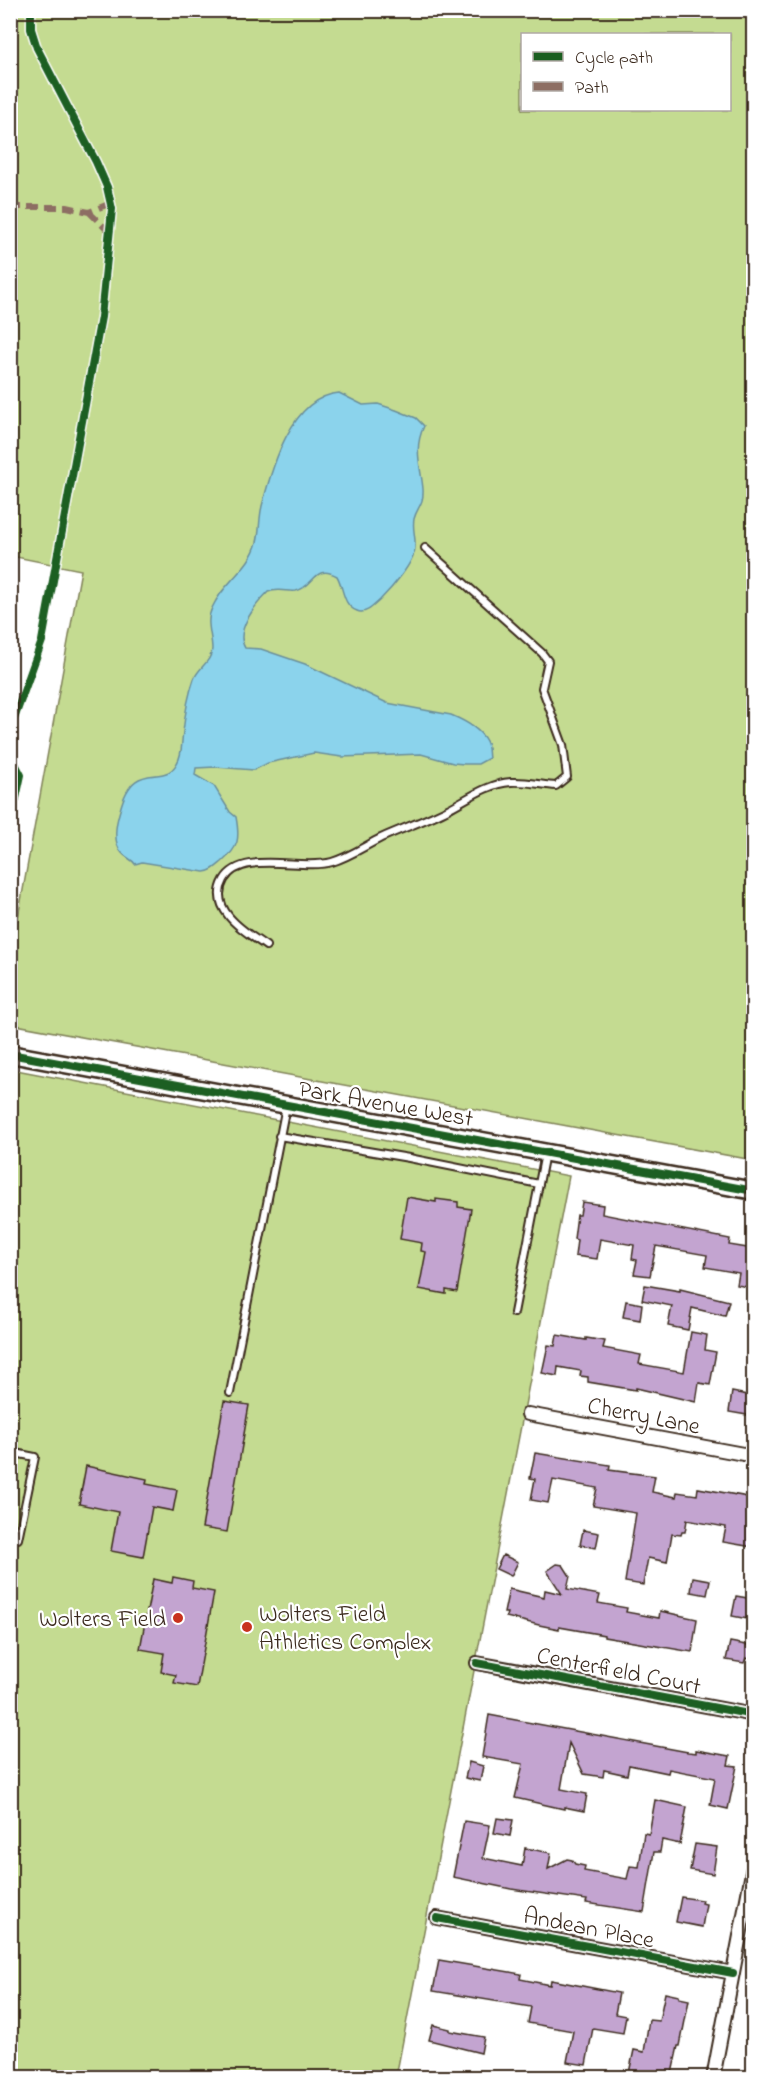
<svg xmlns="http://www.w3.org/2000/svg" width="764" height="2088" font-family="'Indie Flower',sans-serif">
<rect width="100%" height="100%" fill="#fff"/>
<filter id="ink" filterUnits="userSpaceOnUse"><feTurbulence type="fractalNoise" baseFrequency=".0167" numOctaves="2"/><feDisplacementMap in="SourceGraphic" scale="12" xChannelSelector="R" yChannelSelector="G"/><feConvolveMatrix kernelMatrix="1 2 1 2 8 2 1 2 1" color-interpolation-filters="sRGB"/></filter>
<g filter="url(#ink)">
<path fill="#c4db91" stroke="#808258" stroke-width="1.5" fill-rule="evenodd" d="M 10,11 L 753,11 L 753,1160 L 11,1024 L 11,956 L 81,570 L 11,556 ZM 522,34 L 730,34 L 730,110 L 522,110 Z
M 11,1069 L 569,1176 L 396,2077 L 11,2077 Z"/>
<path fill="#8bd3ec" stroke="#6b8f9a" stroke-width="1.5" d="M 339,393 L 363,405 L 378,404 L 396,410 L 416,418 L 424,426 C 413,449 421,466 423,489 C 424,505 417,507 414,519 C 412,529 416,537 415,547 C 415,562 391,589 380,600 C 374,605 366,615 357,611 C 342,605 344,588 337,576 C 314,563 315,587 296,591 C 287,592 278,588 268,592 C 256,604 234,631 245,648 L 261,649 L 305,664 L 387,703 L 451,715 C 463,720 480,729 486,741 C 489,746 488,754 489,758 L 478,764 L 464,764 L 453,763 L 421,754 L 342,757 L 314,753 L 268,763 L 254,770 L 215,767 L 196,768 L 195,775 L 214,786 L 230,812 L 236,817 C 240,839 239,847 222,862 C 216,867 212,871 204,872 L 142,862 L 135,864 C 132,859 126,858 122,853 C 112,842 116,823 120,810 C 134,756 163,789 177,763 C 183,753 181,743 183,732 C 185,714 188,696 194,679 C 198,668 212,661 212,649 C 212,635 205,622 212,608 C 224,581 250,569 257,542 C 260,530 259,518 262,506 C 272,467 291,397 339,393 Z"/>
<path fill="#c3a4d0" stroke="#3b2a1e" stroke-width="1.5" d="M 407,1197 L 436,1202 L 436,1199 L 458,1202 L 458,1207 L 471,1209 L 457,1292 L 446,1290 L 446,1294 L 419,1289 L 426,1252 L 421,1251 L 422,1243 L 400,1239 Z
M 582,1202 L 603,1205 L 602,1214 L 730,1239 L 729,1245 L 753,1249 L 753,1288 L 737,1285 L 739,1273 L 705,1267 L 707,1255 L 656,1246 L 650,1276 L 634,1274 L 637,1260 L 632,1259 L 634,1245 L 600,1239 L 597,1259 L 575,1256 L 577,1240 L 574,1239 L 577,1215 L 580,1215 Z
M 645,1285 L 680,1291 L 680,1289 L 729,1301 L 725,1316 L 692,1308 L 688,1330 L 668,1326 L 672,1306 L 642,1300 Z
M 626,1301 L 642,1304 L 640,1320 L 623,1317 Z
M 691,1332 L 707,1335 L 705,1350 L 716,1352 L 710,1385 L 699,1383 L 696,1402 L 636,1388 L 636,1390 L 588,1382 L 588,1377 L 580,1376 L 581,1371 L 558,1367 L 557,1376 L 542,1373 L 548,1345 L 555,1346 L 557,1335 L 586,1340 L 586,1338 L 605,1341 L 603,1348 L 641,1355 L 639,1364 L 684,1372 Z
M 732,1392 L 753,1396 L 753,1416 L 729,1412 Z
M 224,1401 L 249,1405 L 227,1532 L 202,1528 Z
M 535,1453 L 610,1465 L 609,1470 L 655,1476 L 652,1492 L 676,1497 L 677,1492 L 697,1495 L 698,1488 L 753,1498 L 753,1547 L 723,1542 L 726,1527 L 687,1520 L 685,1532 L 682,1532 L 681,1535 L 672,1534 L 667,1562 L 648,1558 L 643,1585 L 625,1582 L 636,1513 L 593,1506 L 597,1488 L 553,1480 L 548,1503 L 531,1500 L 535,1479 L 530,1478 Z
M 86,1466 L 147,1479 L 146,1484 L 177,1490 L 173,1511 L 152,1507 L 143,1557 L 111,1551 L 118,1512 L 79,1504 Z
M 583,1530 L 599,1533 L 596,1548 L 580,1545 Z
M 503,1555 L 518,1562 L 511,1576 L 496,1569 Z
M 557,1564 L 563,1565 L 570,1576 L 567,1589 L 600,1595 L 598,1603 L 627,1608 L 626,1612 L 659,1618 L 660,1611 L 697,1619 L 692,1652 L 604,1637 L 604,1635 L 559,1627 L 559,1629 L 539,1625 L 506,1617 L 507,1613 L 504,1613 L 509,1589 L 544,1597 L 545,1590 L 562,1594 L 547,1571 Z
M 173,1577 L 193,1581 L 192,1588 L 214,1592 L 197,1687 L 174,1683 L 176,1675 L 161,1672 L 164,1653 L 140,1649 L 153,1579 L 172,1583 Z
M 693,1577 L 710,1580 L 707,1595 L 691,1592 Z
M 736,1596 L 753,1599 L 753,1620 L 732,1616 Z
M 730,1642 L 752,1646 L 749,1659 L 746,1658 L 744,1663 L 726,1660 Z
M 489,1715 L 688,1752 L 696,1753 L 696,1750 L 730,1756 L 728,1765 L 737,1766 L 728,1809 L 710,1805 L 715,1778 L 669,1769 L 668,1773 L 629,1765 L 627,1775 L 604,1770 L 603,1777 L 584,1774 L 569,1743 L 561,1789 L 587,1794 L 584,1811 L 564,1807 L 564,1809 L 515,1798 L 523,1764 L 482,1757 Z
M 469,1762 L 483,1766 L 480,1781 L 465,1778 Z
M 655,1800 L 687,1807 L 680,1844 L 662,1840 L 660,1852 L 654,1852 L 644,1912 L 586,1903 L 587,1900 L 511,1889 L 453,1877 L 464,1821 L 490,1825 L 483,1858 L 522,1866 L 525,1848 L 551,1853 L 548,1869 L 567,1859 L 572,1860 L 575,1864 L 585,1866 L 584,1871 L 627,1879 L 630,1866 L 639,1867 L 644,1833 L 649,1834 Z
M 497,1818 L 513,1820 L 510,1836 L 494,1833 Z
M 695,1844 L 717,1847 L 713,1874 L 690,1870 Z
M 681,1897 L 702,1900 L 701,1903 L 706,1904 L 702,1927 L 676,1922 Z
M 439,1960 L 521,1974 L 520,1979 L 550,1985 L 551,1980 L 619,1993 L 615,2014 L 626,2016 L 623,2033 L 593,2028 L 586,2065 L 567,2062 L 573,2031 L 528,2023 L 531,2007 L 433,1991 Z
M 665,1993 L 679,1996 L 679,1998 L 689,2000 L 680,2046 L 678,2046 L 671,2078 L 639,2078 L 639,2075 L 629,2073 L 634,2050 L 644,2052 L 649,2020 L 659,2021 Z
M 433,2025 L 450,2029 L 450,2031 L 484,2037 L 481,2053 L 429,2040 Z"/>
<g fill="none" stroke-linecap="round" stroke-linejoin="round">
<g stroke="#3b2a1e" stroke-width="10">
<path id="lane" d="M 266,946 C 247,933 207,910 224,880 C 242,849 301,871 332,862 C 349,857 365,846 381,838 C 403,828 427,820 448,809 C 469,798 487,784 511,782 C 525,781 542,785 556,786 L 567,777 L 563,745 L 542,688 L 548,661 L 542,653 L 425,548
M 279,1136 L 409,1158 L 539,1184
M 514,1313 L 545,1153
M 230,1393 L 286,1106
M 10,1452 L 35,1457 L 18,1539 L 10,1537"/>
</g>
<g stroke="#3b2a1e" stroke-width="16">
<path id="street" d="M 528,1414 L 754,1456
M 477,1663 L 754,1715
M 437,1918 L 733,1973
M 713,2078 L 754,1862"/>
</g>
<g stroke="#3b2a1e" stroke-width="21">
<path id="secondary" d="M 10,1054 L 754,1191"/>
</g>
<path stroke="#3b2a1e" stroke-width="3" stroke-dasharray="6 4.5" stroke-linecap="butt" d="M 10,730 L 42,641 L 101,317 L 112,209 L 107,187 L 96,162 L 37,48 L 31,29 L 31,10
M 10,746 L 12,758 L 21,775 L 10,826"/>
<use href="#lane" stroke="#fff" stroke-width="6"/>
<use href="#street" stroke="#fff" stroke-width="12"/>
<use href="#secondary" stroke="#fff" stroke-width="16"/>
<path stroke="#8d6e63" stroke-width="6" stroke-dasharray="12 6" stroke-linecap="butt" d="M 10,207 L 67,207 L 89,212 L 111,203
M 89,212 L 110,233"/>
<g stroke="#fff" stroke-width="11">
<path id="cycleway" d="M 10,730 L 42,641 L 101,317 L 112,209 L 107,187 L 96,162 L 37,48 L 31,29 L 31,10
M 10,746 L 12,758 L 21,775 L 10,826
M 10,1054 L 754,1191
M 477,1663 L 754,1715
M 437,1918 L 733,1973"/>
</g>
<use href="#cycleway" stroke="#1b5e20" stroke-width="8"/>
</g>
</g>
<g fill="#c8321e" stroke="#fff" stroke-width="2">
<circle cx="178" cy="1618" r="6"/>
<circle cx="247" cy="1627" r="6"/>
</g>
<g text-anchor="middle" stroke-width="4.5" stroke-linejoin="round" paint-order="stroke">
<g font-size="24" fill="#3b2a1e" stroke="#fff">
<text transform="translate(386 1103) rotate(10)" y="8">Park Avenue West</text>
<text transform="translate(644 1415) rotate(11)" y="8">Cherry Lane</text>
<text transform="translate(619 1670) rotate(11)" y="8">Centerfield Court</text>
<text transform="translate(589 1927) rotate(11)" y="8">Andean Place</text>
</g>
<g font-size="24" fill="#3b2a1e" stroke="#fff" text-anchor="start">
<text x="259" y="1621">Wolters Field<tspan x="259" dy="28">Athletics Complex</tspan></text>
<text x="166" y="1626" text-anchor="end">Wolters Field</text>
</g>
</g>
<rect width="764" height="2088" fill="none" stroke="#fff" stroke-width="36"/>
<rect x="18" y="18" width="728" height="2052" fill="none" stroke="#3b2a1e" stroke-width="2" filter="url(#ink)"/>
<rect x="521" y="33" width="210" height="78" fill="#ffffff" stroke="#b1aaa5" stroke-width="1.5"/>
<rect x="533" y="52" width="30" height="9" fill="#1b5e20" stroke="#b1aaa5" stroke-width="1.5"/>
<text x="575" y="63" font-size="18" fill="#3b2a1e">Cycle path</text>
<rect x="533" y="82" width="30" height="9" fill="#8d6e63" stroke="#b1aaa5" stroke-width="1.5"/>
<text x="575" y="93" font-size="18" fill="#3b2a1e">Path</text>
</svg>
